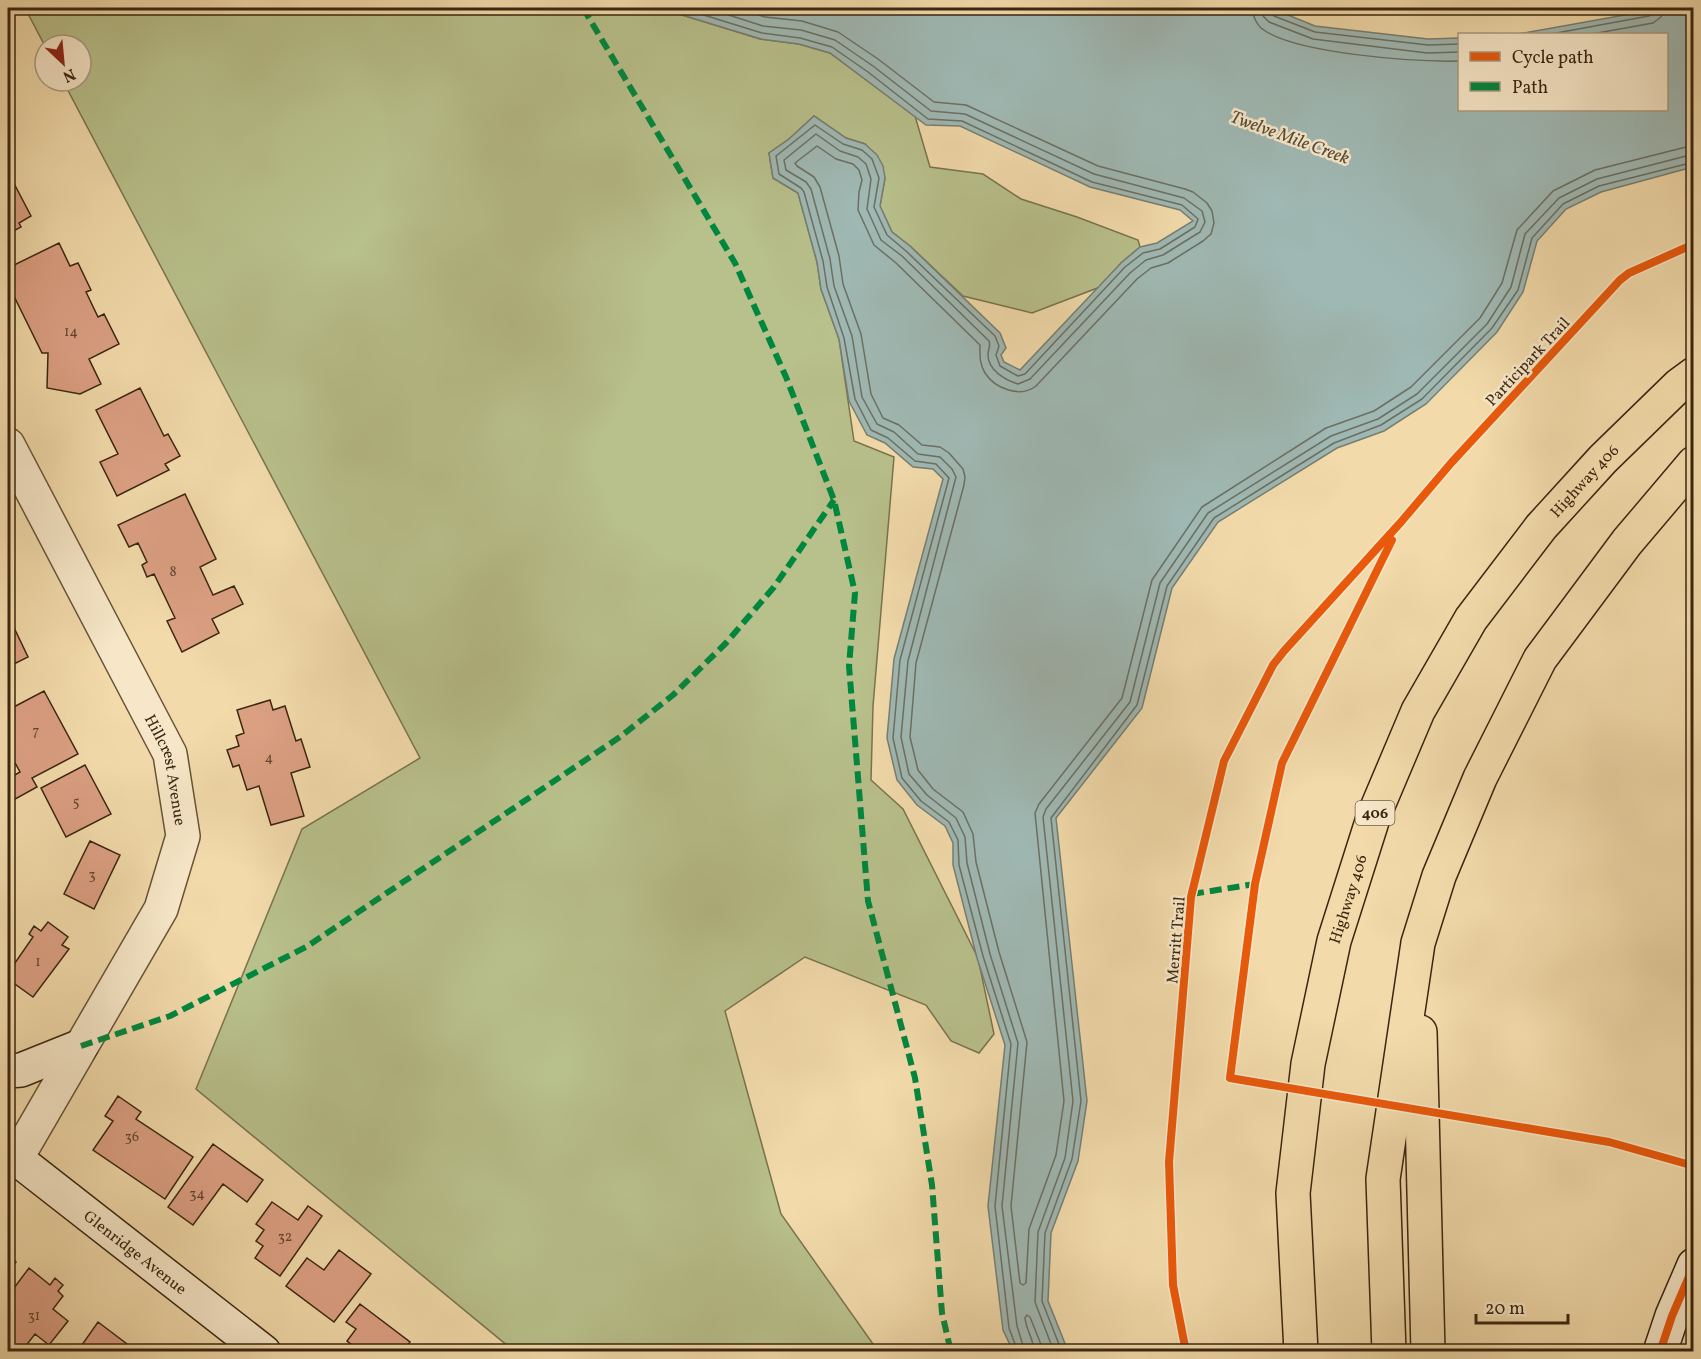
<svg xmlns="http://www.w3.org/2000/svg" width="1701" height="1359" font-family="Vollkorn,serif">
<rect width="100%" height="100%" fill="#f2daaa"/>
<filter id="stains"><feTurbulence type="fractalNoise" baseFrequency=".00333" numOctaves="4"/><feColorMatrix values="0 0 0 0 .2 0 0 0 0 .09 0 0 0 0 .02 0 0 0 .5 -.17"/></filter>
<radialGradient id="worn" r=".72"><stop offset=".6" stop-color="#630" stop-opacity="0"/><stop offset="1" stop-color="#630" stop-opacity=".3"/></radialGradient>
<path fill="#b8c08b" stroke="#79734e" stroke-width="1.5" d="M 25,8 L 671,8 L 679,14 L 760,39 L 799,44 L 830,53 L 915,116 L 930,167 L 983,174 L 1021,199 L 1077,217 L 1138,240 L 1140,247 L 1121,263 L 1100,287 L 1032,313 L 963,296 L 910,246 L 892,232 L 880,206 L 885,178 L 865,144 L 846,138 L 814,116 L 789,139 L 769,153 L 773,178 L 798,193 L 817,262 L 821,289 L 839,339 L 854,441 L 894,457 L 873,706 L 871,780 L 903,809 L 978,958 L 994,1034 L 979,1053 L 951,1041 L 926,1005 L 805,957 L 725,1011 L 781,1214 L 878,1351 L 514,1351 L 196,1089 L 302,829 L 420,758 L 63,81 L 81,81 L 81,45 L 45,46 Z"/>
<path fill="#9fb8b3" stroke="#777e72" stroke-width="1.5" d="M 671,8 L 1271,8 L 1315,26 L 1428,39 L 1459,38 L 1460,110 L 1666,110 L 1666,34 L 1518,34 L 1664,8 L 1693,8 L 1693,167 L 1601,192 L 1566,209 L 1537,241 L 1523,292 L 1497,332 L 1426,404 L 1384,431 L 1337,448 L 1218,522 L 1172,588 L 1142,708 L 1056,818 L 1087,1101 L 1078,1161 L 1051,1233 L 1048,1301 L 1068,1351 L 1013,1351 L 1003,1330 L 988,1206 L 1005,1045 L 977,958 L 953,865 L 953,843 L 945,826 L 917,805 L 897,780 L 887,738 L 894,659 L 943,479 L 933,469 L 913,467 L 885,443 L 867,435 L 849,401 L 839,339 L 821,289 L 817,262 L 798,193 L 773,178 L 769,153 L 789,139 L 814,116 L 846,138 L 865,144 L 877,155 L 883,166 L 885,178 L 880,206 L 892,232 L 910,246 L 1000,333 L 1006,348 L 1001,355 L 1004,362 L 1020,370 L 1121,263 L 1140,247 L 1157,243 L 1193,221 L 1180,210 L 1090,187 L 960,126 L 926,125 L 830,53 L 799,44 L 761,39 L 679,14 Z"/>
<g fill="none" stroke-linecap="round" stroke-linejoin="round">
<path stroke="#6c6f62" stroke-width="1.5" d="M 681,8 L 762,33 L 800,38 L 832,47 L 868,72 L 928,119 L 962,121 L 1092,182 L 1182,205 L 1198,219 L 1195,227 L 1160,249 L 1143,253 L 1125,267 L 1025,374 L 1018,376 L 1000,366 L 996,355 L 999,346 L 995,336 L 906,251 L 887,235 L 874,207 L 879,178 L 872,159 L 862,150 L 843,144 L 815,125 L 776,156 L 779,174 L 801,188 L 804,192 L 823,261 L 827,287 L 844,338 L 855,399 L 871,430 L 888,438 L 915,461 L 936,464 L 949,478 L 900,660 L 893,738 L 902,778 L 921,801 L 949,822 L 958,840 L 959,865 L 983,956 L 1011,1044 L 995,1206 L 1009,1328 L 1018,1352
M 707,8 L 763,26 L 801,30 L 835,40 L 873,66 L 931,111 L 965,114 L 1094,174 L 1184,198 L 1202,211 L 1205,222 L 1200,232 L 1163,255 L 1146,260 L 1130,273 L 1030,379 L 1018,384 C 1005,380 988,370 988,355 C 988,348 991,347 989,341 L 902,256 L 881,240 L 867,209 L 871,179 L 866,164 L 858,157 L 840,151 L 816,134 L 784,160 L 786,170 L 806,182 L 811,189 L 830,259 L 834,286 L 852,336 L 862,397 L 877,424 L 894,432 L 918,454 L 940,457 L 952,469 L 956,477 L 908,661 L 901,737 L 909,774 L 927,795 L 956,818 L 965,837 L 967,863 L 990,954 L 1018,1043 L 1002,1206 L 1017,1326 L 1025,1352
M 737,8 L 765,17 L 802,21 L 838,32 L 878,59 L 934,102 L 966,105 L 1098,166 L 1185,189 L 1193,192 L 1207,203 L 1212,211 L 1214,223 L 1211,234 L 1203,241 L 1168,263 L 1151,268 L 1137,279 L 1036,386 C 1021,398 995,389 985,373 C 979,363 980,355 980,345 L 896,263 L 874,245 L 858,210 L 859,192 L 862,180 L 859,170 L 853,164 L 836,159 L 817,146 L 795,163 L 797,166 L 814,177 L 820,187 L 839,256 L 843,284 L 861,334 L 871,394 L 883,418 L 899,425 L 922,445 L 940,447 L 949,453 L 963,469 L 965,477 L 964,485 L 916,663 L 910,737 L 918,770 L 933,789 L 963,812 L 973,834 L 976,862 L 999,952 L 1027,1042 L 1011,1206 L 1020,1283 L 1023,1285 L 1026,1283 L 1029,1229 L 1056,1155 L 1064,1101 L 1035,813 L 1039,804 L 1122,698 L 1152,580 L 1202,507 L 1326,428 L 1374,411 L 1411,387 L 1480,318 L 1502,283 L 1517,230 L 1553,191 L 1595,170 L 1694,145
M 1252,8 C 1253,16 1255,22 1261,28 C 1293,54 1417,62 1460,61
M 1261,8 L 1263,16 L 1269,22 L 1313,39 L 1427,53 L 1460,52
M 1269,8 L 1270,13 L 1274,16 L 1315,32 L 1428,45 L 1460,44
M 1551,34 L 1649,16 L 1654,13 L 1655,8
M 1592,34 L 1653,23 L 1661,17 L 1663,8
M 1034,1352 C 1034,1339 1026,1330 1025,1318 L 1027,1315 L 1030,1317 L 1044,1352
M 1054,1352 L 1035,1302 L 1038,1232 L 1065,1158 L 1073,1101 L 1043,817 L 1046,809 L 1130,702 L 1160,583 L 1208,513 L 1331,436 L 1378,419 L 1417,394 L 1487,324 L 1511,287 L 1525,234 L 1559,198 L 1597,179 L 1694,154
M 1062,1352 L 1042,1301 L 1045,1233 L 1072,1159 L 1081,1101 L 1051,818 L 1137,705 L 1167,586 L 1214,518 L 1334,443 L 1381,425 L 1422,399 L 1492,328 L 1518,290 L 1532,238 L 1563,204 L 1599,186 L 1694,162"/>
</g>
<path fill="#dca083" stroke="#3a2611" stroke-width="1.5" d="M 8,172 L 31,216 L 19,223 L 21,227 L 8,234 Z
M 59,243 L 70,266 L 78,263 L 91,290 L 86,292 L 98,317 L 104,314 L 119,344 L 89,359 L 101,384 L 80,394 L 47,388 L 48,353 L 42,353 L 8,284 L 8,268 Z
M 140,388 L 164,436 L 168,434 L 180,456 L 165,464 L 169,470 L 117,496 L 100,462 L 118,454 L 96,410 Z
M 185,494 L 216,559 L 200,567 L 213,595 L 234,586 L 243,604 L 212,619 L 219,633 L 182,652 L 167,621 L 175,618 L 154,574 L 147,577 L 142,565 L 147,562 L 138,543 L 129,547 L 118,525 Z
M 8,615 L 28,657 L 8,667 Z
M 44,691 L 78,754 L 32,778 L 37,787 L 8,803 L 8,779 L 20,772 L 8,750 L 8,710 Z
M 270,700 L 273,710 L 285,706 L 296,741 L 301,739 L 310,767 L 291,773 L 304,816 L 271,825 L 259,786 L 247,790 L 239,765 L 233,767 L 227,750 L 239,746 L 236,736 L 244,733 L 237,710 Z
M 85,765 L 111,814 L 66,837 L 41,788 Z
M 90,841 L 120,855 L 94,909 L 64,894 Z
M 48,922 L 68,937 L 62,945 L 69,949 L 33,997 L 8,979 L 8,973 L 33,937 L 29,934 L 34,926 L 41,931 Z
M 118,1096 L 141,1112 L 136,1119 L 193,1157 L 165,1199 L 93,1150 L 113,1121 L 105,1116 Z
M 213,1144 L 263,1180 L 247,1202 L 223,1184 L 193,1225 L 168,1207 Z
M 272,1202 L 298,1220 L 308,1206 L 322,1216 L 280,1276 L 255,1258 L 263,1246 L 256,1241 L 264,1230 L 256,1224 Z
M 339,1250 L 371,1274 L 334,1322 L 286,1286 L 307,1258 L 324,1270 Z
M 8,1255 L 16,1262 L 8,1272 Z
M 29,1268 L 50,1285 L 55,1278 L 63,1285 L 58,1291 L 63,1296 L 53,1309 L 68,1321 L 49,1345 L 35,1334 L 21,1352 L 8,1352 L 8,1296 Z
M 360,1304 L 410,1342 L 403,1352 L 361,1352 L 347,1341 L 356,1329 L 346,1322 Z
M 98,1322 L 127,1344 L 122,1352 L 77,1352 Z"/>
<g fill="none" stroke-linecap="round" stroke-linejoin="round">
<g stroke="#685337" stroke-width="36">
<g id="street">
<path id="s1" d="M 8,445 L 170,754 L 183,836 L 161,909 L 16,1159"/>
</g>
</g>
<g stroke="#3a2611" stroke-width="36">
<g id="secondary">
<path d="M 8,1071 L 21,1070 L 81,1046"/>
<path id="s2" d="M 8,1152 L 264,1352"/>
<path d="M 1660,1352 L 1672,1316 L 1694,1265"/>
</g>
</g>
<g stroke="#3a2611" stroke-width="36">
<g id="highway">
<path d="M 1420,1032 L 1428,1352"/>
<path id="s3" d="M 1301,1352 L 1293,1193 L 1308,1064 L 1334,941 L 1374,815 L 1418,711 L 1471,619 L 1541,527 L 1603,459 L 1679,385 L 1694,374"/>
<path d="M 1389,1352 L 1383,1179 L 1418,943 L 1439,876 L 1480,778 L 1540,659 L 1627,542 L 1694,463"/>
</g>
</g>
<use href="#street" stroke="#f7e7c8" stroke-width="33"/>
<use href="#secondary" stroke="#f7e7c8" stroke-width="33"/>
<use href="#highway" stroke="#f2daaa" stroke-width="33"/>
<path stroke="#00873e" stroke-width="6" stroke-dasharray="12 6" stroke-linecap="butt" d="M 583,8 L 735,263 L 786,377 L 834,500 L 855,593 L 849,666 L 868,901 L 915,1078 L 932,1185 L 942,1313 L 951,1352
M 1192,894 L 1255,884
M 81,1046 L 170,1016 L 306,947 L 620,737 L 673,695 L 726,643 L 774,587 L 834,500"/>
<g stroke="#f7e7c8" stroke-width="11">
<path id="cycleway" d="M 1392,540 L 1282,763 L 1255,884 L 1230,1078 L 1609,1142 L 1694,1166
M 1186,1352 L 1173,1285 L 1169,1162 L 1191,897 L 1224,761 L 1273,665 L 1284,651 L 1401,522 L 1452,462 L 1620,280 L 1629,273 L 1694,244
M 1660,1352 L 1672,1316 L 1694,1265"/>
</g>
<use href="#cycleway" stroke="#e8590c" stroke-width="8"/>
</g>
<g text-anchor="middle" stroke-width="5" stroke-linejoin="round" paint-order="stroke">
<g font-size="14" fill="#62442e">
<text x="71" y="336">14</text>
<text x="173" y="576">8</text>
<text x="36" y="735">7</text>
<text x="269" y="762">4</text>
<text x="76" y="806">5</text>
<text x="92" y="879">3</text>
<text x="38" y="966">1</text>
<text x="132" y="1141">36</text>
<text x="197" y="1198">34</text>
<text x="285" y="1241">32</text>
<text x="34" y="1320">31</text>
</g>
<rect fill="#f7e7c8" stroke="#736048" stroke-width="1.5" x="1355.5" y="801" width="39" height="24" rx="4.5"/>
<g font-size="15" font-weight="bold" fill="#3a2611">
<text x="1375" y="818">406</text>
</g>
<g font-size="16" fill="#3a2611" stroke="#f7e7c8">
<text transform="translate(1527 361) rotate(-47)" y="6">Participark Trail</text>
<text dy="6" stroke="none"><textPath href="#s3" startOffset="945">Highway 406</textPath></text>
<text dy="6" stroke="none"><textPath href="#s1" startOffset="363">Hillcrest Avenue</textPath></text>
<text dy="6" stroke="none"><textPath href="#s3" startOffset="459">Highway 406</textPath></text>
<text transform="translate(1175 940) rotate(-85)" y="6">Merritt Trail</text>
<text dy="6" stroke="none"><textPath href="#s2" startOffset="162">Glenridge Avenue</textPath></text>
</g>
<g font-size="18" font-style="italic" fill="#534a3a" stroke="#f7e7c8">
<text transform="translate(1290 137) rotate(20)" y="6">Twelve Mile Creek</text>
</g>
</g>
<rect width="1701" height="1359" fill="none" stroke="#f2daaa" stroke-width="30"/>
<rect x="9" y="9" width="1683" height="1341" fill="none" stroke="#3a2611" stroke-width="3"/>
<rect x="15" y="15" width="1671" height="1329" fill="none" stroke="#3a2611" stroke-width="1.5"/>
<rect x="1458" y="33" width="210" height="78" fill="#f7e7c8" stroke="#ab9a7f" stroke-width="1.5"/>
<rect x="1470" y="52" width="30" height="9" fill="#e8590c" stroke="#ab9a7f" stroke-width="1.5"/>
<text x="1512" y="63" font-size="18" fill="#3a2611">Cycle path</text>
<rect x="1470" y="82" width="30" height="9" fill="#00873e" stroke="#ab9a7f" stroke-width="1.5"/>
<text x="1512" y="93" font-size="18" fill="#3a2611">Path</text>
<g transform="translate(63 63) rotate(154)"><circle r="28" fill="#f7e7c8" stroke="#ab9a7f" stroke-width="1.5"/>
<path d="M0-4.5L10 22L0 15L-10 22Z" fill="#8f2418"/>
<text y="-9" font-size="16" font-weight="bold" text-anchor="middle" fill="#3a2611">N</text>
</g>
<path d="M1476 1314v9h92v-9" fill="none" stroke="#3a2611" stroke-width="3"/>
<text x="1485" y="1314" font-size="18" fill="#3a2611" stroke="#f7e7c8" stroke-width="4.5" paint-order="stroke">20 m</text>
<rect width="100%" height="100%" filter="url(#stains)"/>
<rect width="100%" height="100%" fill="url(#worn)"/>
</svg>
